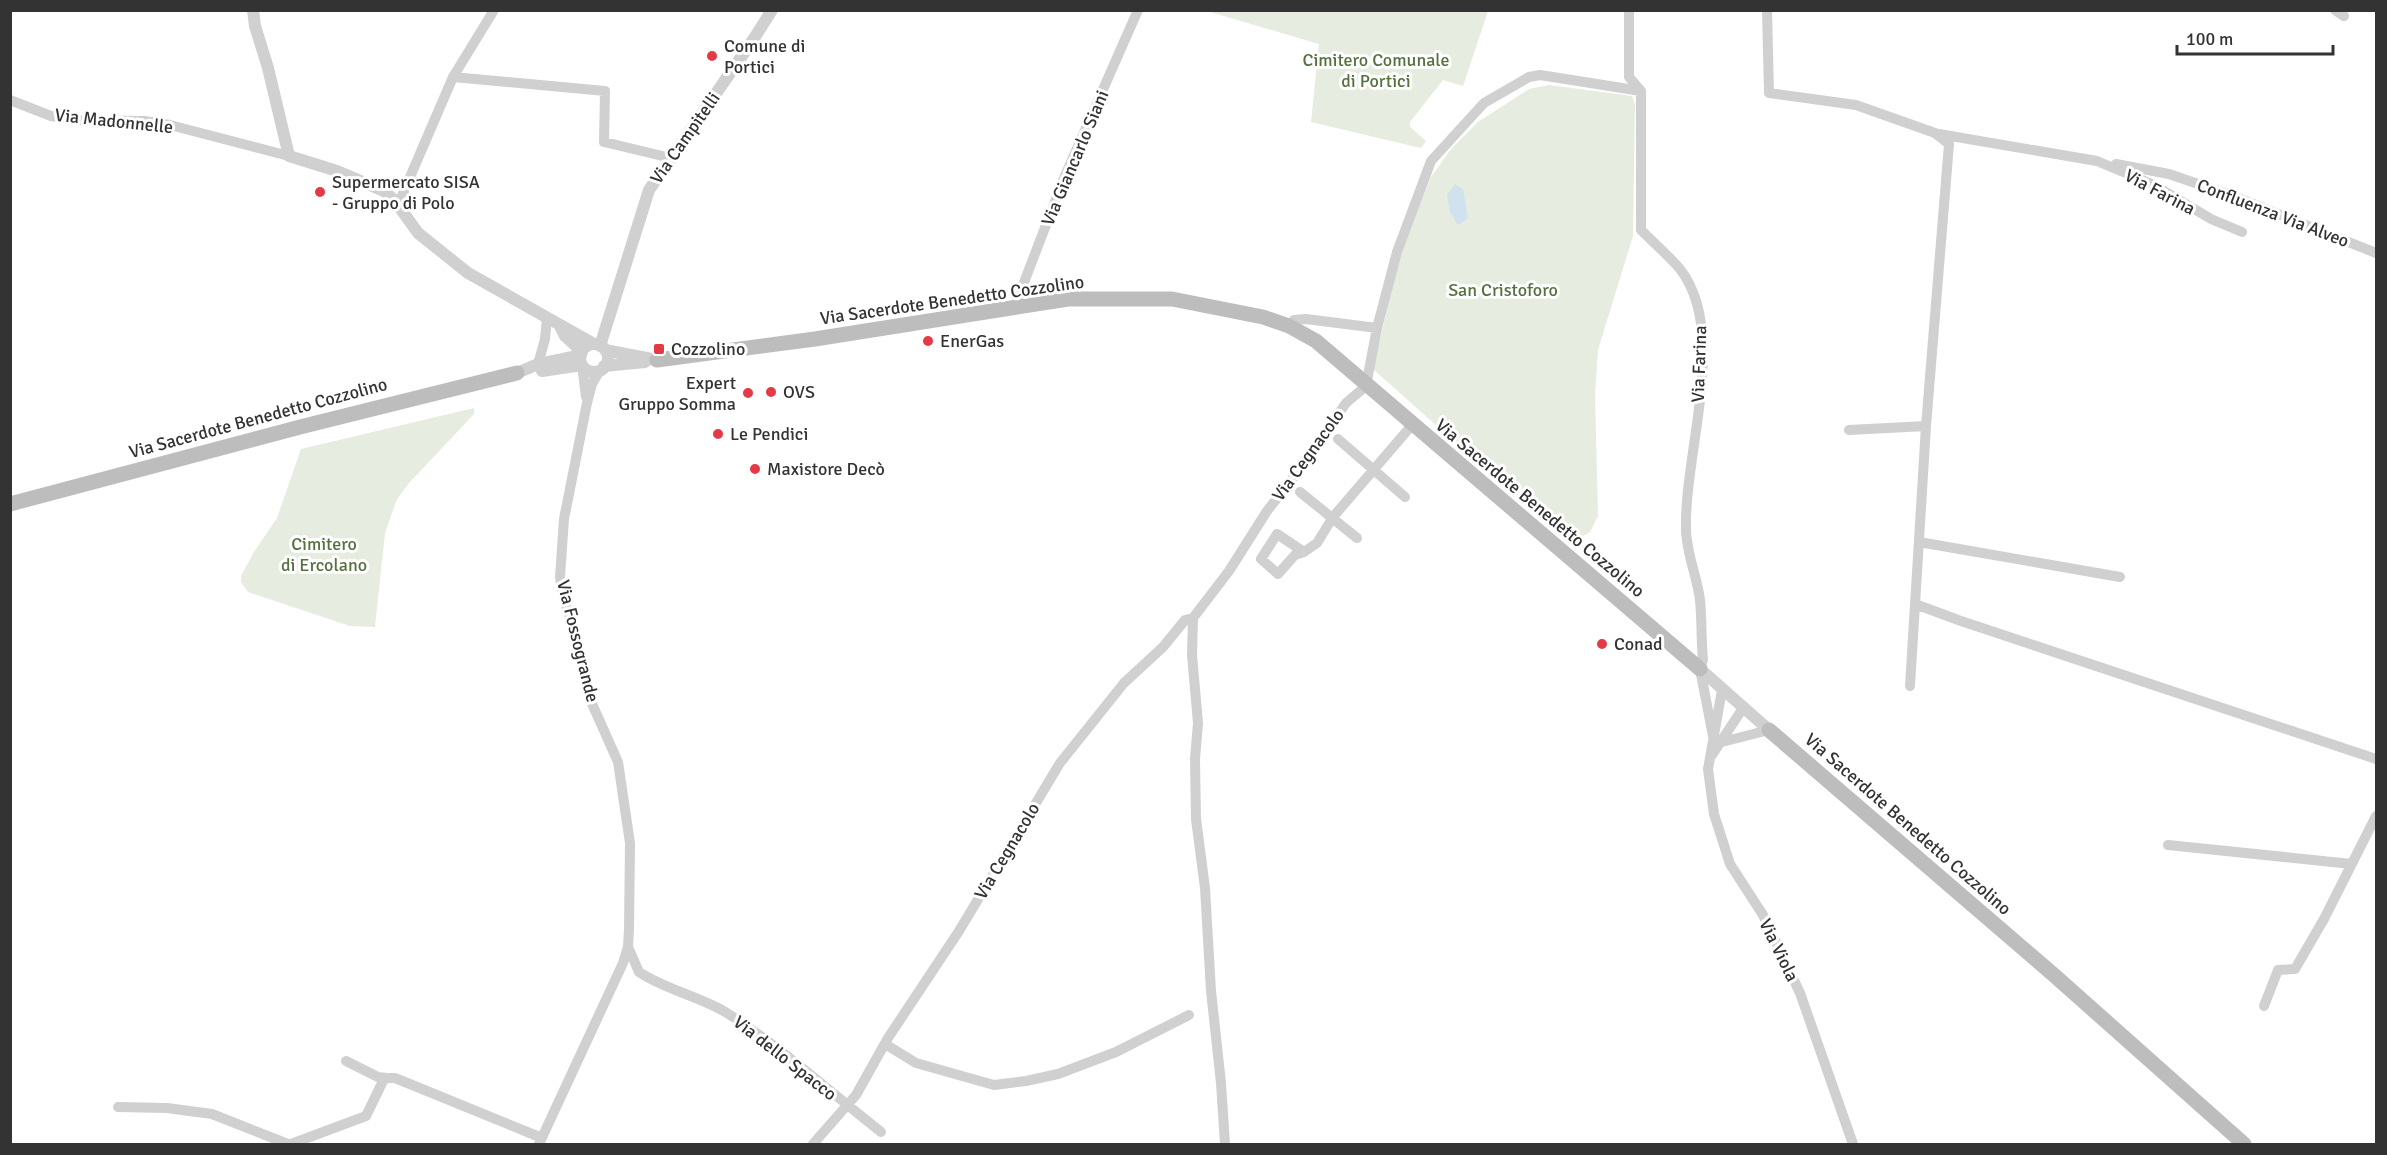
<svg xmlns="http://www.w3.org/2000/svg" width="2387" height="1155" font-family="Signika,sans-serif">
<rect width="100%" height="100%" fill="#fff"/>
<path fill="#e6ecdf" d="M 1207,11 L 1488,10 L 1488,11 L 1463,86 L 1443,80 L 1410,122 L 1410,127 L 1426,141 L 1421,148 L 1311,122 L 1319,44 Z
M 1549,85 L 1632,96 L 1635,105 L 1633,236 L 1598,350 L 1595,395 L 1598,516 L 1590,532 L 1569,544 L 1373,369 L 1400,255 L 1431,177 L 1451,149 L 1478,122 L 1529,89 Z
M 474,408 L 474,414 L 409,483 L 397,499 L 385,533 L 375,627 L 350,626 L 248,592 L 241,582 L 241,576 L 254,552 L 277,518 L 301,449 Z"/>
<path fill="#cfe2ee" d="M 1455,184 L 1463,189 L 1468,218 L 1458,225 L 1450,212 L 1447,195 Z"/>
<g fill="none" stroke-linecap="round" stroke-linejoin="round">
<path stroke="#d0d0d0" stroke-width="10" d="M 1629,10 L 1629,77 L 1641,91 L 1641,230 C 1654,243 1668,255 1680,269 C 1729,332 1684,453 1686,529 C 1686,552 1697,576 1700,600 C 1702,620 1701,640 1703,660 L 1700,669 L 1713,736
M 1767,10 L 1769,93 L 1856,105 L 1935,133 L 1949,144 L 1926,426 L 1910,686
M 2335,10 L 2344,16
M 453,77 L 605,91 L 604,142 L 671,158
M 10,100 L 51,116 L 76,120 L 145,121 L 170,125 L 289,156
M 1939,134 L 2097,161 L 2154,185 L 2211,219 L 2242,232
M 2116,164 L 2169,174 L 2233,196 L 2376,253
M 398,205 L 453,77 L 494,10
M 1015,306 L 1064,178 L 1138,10
M 1289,326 L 1294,320 L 1306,319 L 1377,328
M 538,364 L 545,339 L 547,318
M 582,365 L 586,397
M 1849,430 L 1926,426
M 1338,439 L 1405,497
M 1300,492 L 1357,538
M 1919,542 L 2120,577
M 1304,552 L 1295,555 L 1278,574 L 1261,559 L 1277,534 L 1304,552 L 1317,543 L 1333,517 L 1412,425
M 1915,604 L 1961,621 L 2376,759
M 1193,618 L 1192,655 L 1198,723 L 1195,759 L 1196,819 L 1205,888 L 1211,991 L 1221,1083 L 1225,1144
M 1722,690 L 1708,769 L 1714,814 L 1730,864 L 1763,915 L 1800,993 L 1853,1144
M 1722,742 L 1769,730
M 1712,755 L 1743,708
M 2168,845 L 2352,864
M 628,947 L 639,972 C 666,990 699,996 727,1013 C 782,1048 830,1092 881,1132
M 2264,1006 L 2278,970 L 2295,969 L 2324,919 L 2376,816
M 885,1044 L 916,1063 L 994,1085 L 1026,1081 L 1058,1074 L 1116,1052 L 1189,1015
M 346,1061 L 378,1077 L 387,1078
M 118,1107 L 167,1108 L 212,1114 L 288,1144
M 291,1144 L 366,1116 L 383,1081 L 387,1078 L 395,1078 L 542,1138
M 539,1144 L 623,963 L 628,947 L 629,929 L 630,843 L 618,762 L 589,697 L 571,620 L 563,597 L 560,577 L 564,519 L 587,403 L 592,384 L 600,370
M 813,1144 L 856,1095 L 888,1038 L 959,931 L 1060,763 L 1124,683 L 1163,647 L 1185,620 L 1193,618 L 1229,571 L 1267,511 L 1303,465 L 1346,403 L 1366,386 L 1377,328 L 1397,252 L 1431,161 L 1484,103 L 1529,77 L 1540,75 L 1641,91"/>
<path stroke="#d0d0d0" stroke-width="12" d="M 253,10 L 255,26 L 268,68 L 289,156 L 337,171 L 384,191 L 395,201 L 418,233 L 468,273 L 594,344
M 560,326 L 565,336 L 582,352
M580 358a14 14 0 1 1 28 0a14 14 0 1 1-28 0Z
M 600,346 L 649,190 L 753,40 L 772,10
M 605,350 L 657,360
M 604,366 L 645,362
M 542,371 L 582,365
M 517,373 L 538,364 L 581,355
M 1700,669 L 1769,730"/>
<path stroke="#bdbdbd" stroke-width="15" d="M 657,360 L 815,339 L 1068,299 L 1172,299 L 1263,317 L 1289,326 L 1316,341 L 1700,669
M 10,504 L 304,426 L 517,373
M 1769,730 L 2055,976 L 2244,1144"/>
</g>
<g fill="#e63946" stroke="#fff" stroke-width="2">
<circle cx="712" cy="56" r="6"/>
<circle cx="320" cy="192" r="6"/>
<circle cx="928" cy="341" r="6"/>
<rect x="653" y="343" width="12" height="12" rx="3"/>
<circle cx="771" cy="392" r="6"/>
<circle cx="748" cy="393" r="6"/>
<circle cx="718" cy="434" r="6"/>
<circle cx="755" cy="469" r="6"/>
<circle cx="1602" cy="644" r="6"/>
</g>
<g text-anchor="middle" stroke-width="6" stroke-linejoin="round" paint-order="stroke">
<g font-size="18" fill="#333" stroke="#fff" text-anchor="start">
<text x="724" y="52">Comune di<tspan x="724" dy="21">Portici</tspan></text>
<text x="332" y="188">Supermercato SISA<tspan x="332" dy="21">- Gruppo di Polo</tspan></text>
<text x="940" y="347">EnerGas</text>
<text x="671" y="355">Cozzolino</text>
<text x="736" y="389" text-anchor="end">Expert<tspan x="736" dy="21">Gruppo Somma</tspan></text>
<text x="783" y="398">OVS</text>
<text x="730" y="440">Le Pendici</text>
<text x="767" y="475">Maxistore Decò</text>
<text x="1614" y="650">Conad</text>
</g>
<g font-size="18" fill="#56703f" stroke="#fff">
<text x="1376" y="66">Cimitero Comunale<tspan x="1376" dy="21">di Portici</tspan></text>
<text x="1503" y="296">San Cristoforo</text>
<text x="324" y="550">Cimitero<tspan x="324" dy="21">di Ercolano</tspan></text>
</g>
<g font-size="18" fill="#333" stroke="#fff">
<text transform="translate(114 121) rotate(6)" y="6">Via Madonnelle</text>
<text transform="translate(685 138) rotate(-55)" y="6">Via Campitelli</text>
<text transform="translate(1075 158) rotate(-67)" y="6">Via Giancarlo Siani</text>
<text transform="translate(2160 192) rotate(28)" y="6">Via Farina</text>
<text transform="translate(2273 213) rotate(21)" y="6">Confluenza Via Alveo</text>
<text transform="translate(952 300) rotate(-8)" y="6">Via Sacerdote Benedetto Cozzolino</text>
<text transform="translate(1699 364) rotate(-88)" y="6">Via Farina</text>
<text transform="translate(258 418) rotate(-15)" y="6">Via Sacerdote Benedetto Cozzolino</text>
<text transform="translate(1308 455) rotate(-54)" y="6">Via Cegnacolo</text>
<text transform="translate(1540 508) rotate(40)" y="6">Via Sacerdote Benedetto Cozzolino</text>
<text transform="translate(578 641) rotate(76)" y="6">Via Fossogrande</text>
<text transform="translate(1908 824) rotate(41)" y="6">Via Sacerdote Benedetto Cozzolino</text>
<text transform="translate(1007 851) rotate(-59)" y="6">Via Cegnacolo</text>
<text transform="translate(1779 950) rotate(64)" y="6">Via Viola</text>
<text transform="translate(785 1058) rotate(38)" y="6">Via dello Spacco</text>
</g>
</g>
<rect width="2387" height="1155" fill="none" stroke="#333333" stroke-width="24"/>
<path d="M2177 45v9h156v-9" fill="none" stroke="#333333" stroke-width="3"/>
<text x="2186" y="45" font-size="18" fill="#333333" stroke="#ffffff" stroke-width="4.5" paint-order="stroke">100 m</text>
</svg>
